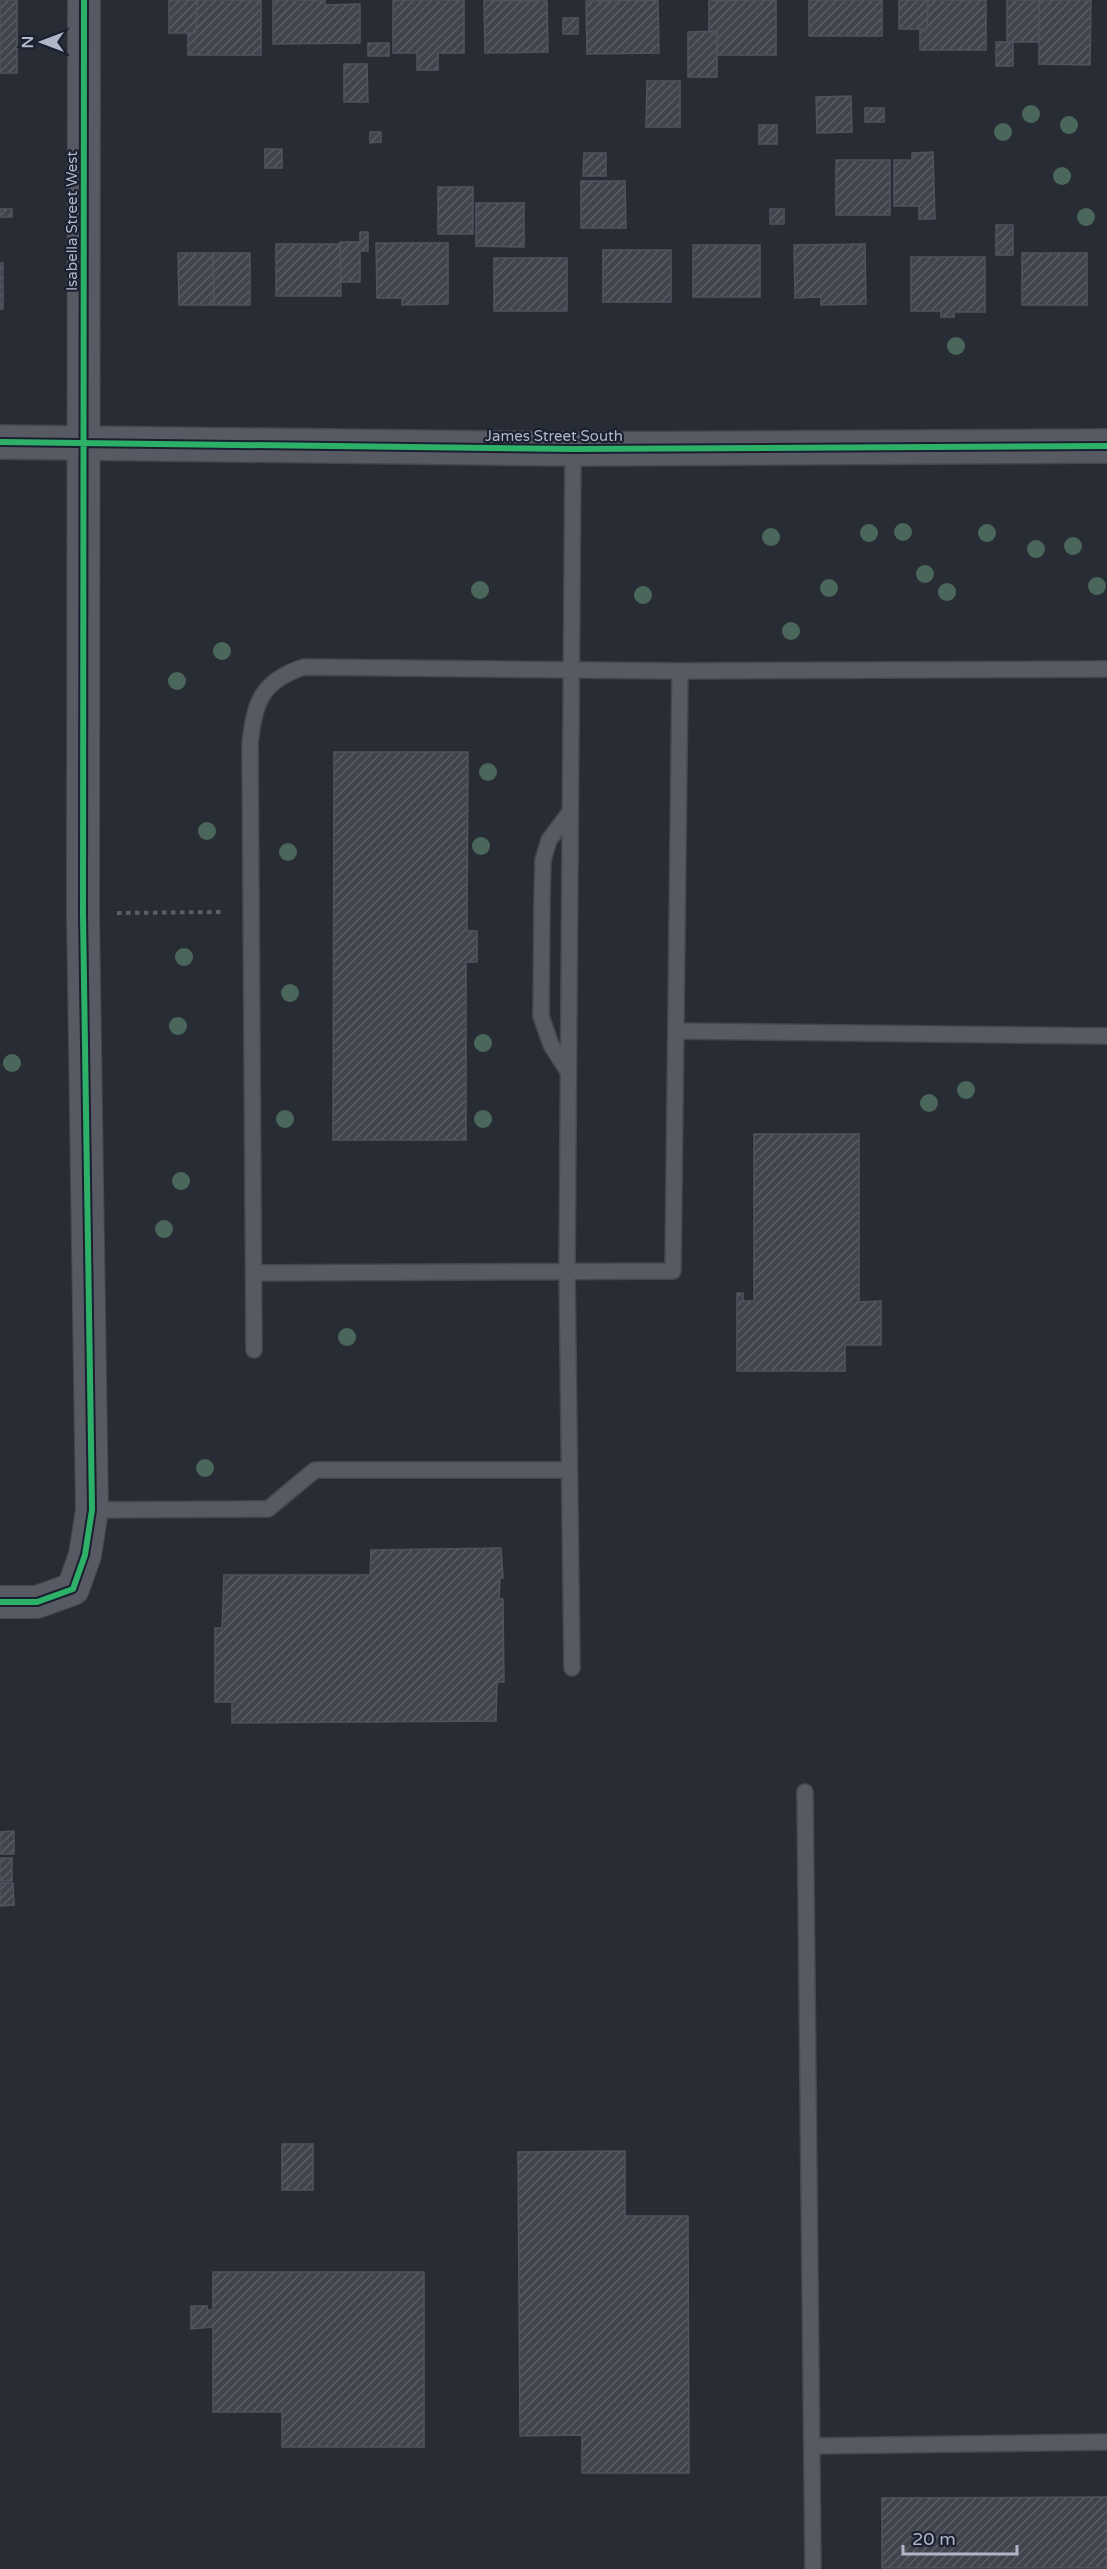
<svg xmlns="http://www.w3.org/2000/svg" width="1107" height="2569" font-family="'Varela Round',sans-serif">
<defs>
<pattern id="building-hatch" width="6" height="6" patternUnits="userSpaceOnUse" patternTransform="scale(1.5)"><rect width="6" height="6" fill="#41444c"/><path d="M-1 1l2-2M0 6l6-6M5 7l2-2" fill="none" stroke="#5a5d64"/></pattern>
</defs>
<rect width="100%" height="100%" fill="#282c35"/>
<path fill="url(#building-hatch)" stroke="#50535d" stroke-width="1.5" d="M 0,0 L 17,0 L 17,73 L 0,73 Z
M 169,0 L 197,0 L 196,33 L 169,33 Z
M 197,0 L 261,0 L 261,55 L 188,55 L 188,33 L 196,33 Z
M 273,0 L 325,0 L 325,5 L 360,4 L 360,43 L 273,44 Z
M 393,0 L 464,0 L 464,53 L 438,53 L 438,70 L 417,70 L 417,53 L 393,53 Z
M 484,0 L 547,1 L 548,52 L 485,53 Z
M 658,0 L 659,53 L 587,54 L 586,1 Z
M 744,0 L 776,0 L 776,55 L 717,55 L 717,31 L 709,32 L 709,1 Z
M 809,0 L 882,0 L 882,36 L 809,36 Z
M 899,0 L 928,0 L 927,29 L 899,29 Z
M 928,0 L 986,0 L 986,50 L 920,50 L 920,29 L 927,29 Z
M 1007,0 L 1039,0 L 1039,42 L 1007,42 Z
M 1039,0 L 1091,0 L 1090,65 L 1039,64 Z
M 563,18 L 578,18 L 578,34 L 563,34 Z
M 717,31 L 717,77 L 688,77 L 688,32 Z
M 996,42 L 1013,42 L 1013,66 L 996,66 Z
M 368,43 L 389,43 L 389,56 L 368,56 Z
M 344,64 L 367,64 L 368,102 L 344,102 Z
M 647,81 L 680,81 L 680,127 L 646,127 Z
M 851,96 L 852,132 L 817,133 L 816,97 Z
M 865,108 L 884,108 L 884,122 L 865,122 Z
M 759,125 L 777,125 L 777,144 L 759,144 Z
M 370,132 L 381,132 L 381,142 L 370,143 Z
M 265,149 L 282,149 L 282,168 L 265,168 Z
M 933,152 L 935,219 L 919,219 L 919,206 L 894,206 L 894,160 L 912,160 L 912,153 Z
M 584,153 L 606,153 L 606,176 L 583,176 Z
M 836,160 L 890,160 L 890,215 L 836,215 Z
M 581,181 L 625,181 L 626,228 L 581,228 Z
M 438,187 L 473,187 L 473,234 L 438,234 Z
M 476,203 L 524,203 L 524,247 L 476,246 Z
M 0,209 L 12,209 L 12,217 L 0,217 Z
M 770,209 L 784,209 L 784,224 L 770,224 Z
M 996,225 L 1013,225 L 1013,255 L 996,255 Z
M 360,232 L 368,232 L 368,251 L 360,251 L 360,282 L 341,282 L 340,242 L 360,242 Z
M 376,243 L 448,243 L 448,304 L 402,305 L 402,298 L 377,298 Z
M 276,244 L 340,244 L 341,296 L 276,296 Z
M 865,244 L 866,304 L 821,305 L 821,297 L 795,298 L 794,245 Z
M 693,245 L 760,245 L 760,297 L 693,297 Z
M 603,250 L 671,250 L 671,302 L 603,302 Z
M 178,253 L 213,253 L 214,305 L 179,305 Z
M 213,253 L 250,253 L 250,305 L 214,305 Z
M 1022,253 L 1087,253 L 1087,305 L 1022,305 Z
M 911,257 L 985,257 L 985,312 L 954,312 L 954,317 L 941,317 L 941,311 L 911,311 Z
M 494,258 L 567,258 L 567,311 L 494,311 Z
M 0,263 L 3,263 L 3,309 L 0,309 Z
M 334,752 L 468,752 L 467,931 L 477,931 L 477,962 L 466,962 L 466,1140 L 333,1140 Z
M 754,1134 L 859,1134 L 859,1302 L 881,1301 L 881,1345 L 845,1345 L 845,1371 L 737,1371 L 737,1293 L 743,1293 L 743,1301 L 754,1301 Z
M 501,1548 L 503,1578 L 500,1578 L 499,1599 L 503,1599 L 504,1682 L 497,1682 L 496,1721 L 232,1723 L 232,1702 L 215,1702 L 215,1628 L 222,1628 L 224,1575 L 370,1575 L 371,1550 Z
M 14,1831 L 14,1854 L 0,1854 L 0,1832 Z
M 0,1858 L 12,1858 L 12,1881 L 0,1881 Z
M 0,1883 L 13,1883 L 14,1905 L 0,1906 Z
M 282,2144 L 313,2144 L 313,2190 L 282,2190 Z
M 625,2151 L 625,2216 L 688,2216 L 689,2473 L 582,2473 L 582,2435 L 520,2436 L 518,2152 Z
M 213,2272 L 424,2272 L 424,2447 L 282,2447 L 282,2412 L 213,2412 L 213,2327 L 191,2329 L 191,2306 L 207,2306 L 207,2310 L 213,2310 Z
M 1107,2497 L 1107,2568 L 882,2568 L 882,2498 Z"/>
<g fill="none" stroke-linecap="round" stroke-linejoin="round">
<g stroke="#44474e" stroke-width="18">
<path id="service" d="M 676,1031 L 1107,1036
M 567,1070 L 551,1045 L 541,1016 L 542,901 L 543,860 L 549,840 L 570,812
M 254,1273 L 673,1271 L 680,671
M 254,1350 L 250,743 C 255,702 261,681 304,667 L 680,671 L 1107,669
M 92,1510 L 268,1509 L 315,1470 L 569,1470
M 572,1668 L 567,1271 L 573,449
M 805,1792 L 813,2569
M 813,2446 L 1107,2442"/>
</g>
<g stroke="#44474e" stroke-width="34">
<path id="minor" d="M 0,1602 L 37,1602 L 73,1589 L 85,1555 L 92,1510 L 83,914 L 84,0"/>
</g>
<g stroke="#44474e" stroke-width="36">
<path id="tertiary" d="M 0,442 L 573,449 L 1107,446"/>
</g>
<path stroke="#5b5f67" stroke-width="4" stroke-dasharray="4.5 4.5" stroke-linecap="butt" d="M 117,913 L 224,912"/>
<use href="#service" stroke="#585a63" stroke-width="15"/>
<use href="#minor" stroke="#585a63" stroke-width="32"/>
<use href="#tertiary" stroke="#585a63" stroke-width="33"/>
<g stroke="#1b2030" stroke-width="10">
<path id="cycleway" d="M 0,442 L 573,449 L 1107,446
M 0,1602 L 37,1602 L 73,1589 L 85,1555 L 92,1510 L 83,914 L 84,0"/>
</g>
<use href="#cycleway" stroke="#2db169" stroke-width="6"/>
</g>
<g fill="#4b675b">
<circle cx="1031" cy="114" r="9"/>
<circle cx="1069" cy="125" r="9"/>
<circle cx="1003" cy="132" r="9"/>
<circle cx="1062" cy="176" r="9"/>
<circle cx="1086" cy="217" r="9"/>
<circle cx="956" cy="346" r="9"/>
<circle cx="903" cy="532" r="9"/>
<circle cx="869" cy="533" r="9"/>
<circle cx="987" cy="533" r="9"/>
<circle cx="771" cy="537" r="9"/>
<circle cx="1073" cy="546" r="9"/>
<circle cx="1036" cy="549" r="9"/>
<circle cx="925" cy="574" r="9"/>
<circle cx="1097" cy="586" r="9"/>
<circle cx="829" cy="588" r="9"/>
<circle cx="480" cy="590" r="9"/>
<circle cx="947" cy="592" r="9"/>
<circle cx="643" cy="595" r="9"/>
<circle cx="791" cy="631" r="9"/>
<circle cx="222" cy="651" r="9"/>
<circle cx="177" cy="681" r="9"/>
<circle cx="488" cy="772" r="9"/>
<circle cx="207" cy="831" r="9"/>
<circle cx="481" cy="846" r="9"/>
<circle cx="288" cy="852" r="9"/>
<circle cx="184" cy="957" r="9"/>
<circle cx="290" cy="993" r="9"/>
<circle cx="178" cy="1026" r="9"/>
<circle cx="483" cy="1043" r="9"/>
<circle cx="12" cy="1063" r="9"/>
<circle cx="966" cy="1090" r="9"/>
<circle cx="929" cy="1103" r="9"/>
<circle cx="285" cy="1119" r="9"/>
<circle cx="483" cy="1119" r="9"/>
<circle cx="181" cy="1181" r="9"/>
<circle cx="164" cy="1229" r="9"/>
<circle cx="347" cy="1337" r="9"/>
<circle cx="205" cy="1468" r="9"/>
</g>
<g text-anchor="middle" stroke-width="4.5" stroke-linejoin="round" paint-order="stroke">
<g font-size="15" fill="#b1b6c7" stroke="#1b2030">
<text transform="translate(72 221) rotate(-90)" y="5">Isabella Street West</text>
<text x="554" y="441">James Street South</text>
</g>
</g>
<g transform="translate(42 42) rotate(270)" stroke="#1b2030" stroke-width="4.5" paint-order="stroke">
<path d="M0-4.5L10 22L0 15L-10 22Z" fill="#b1b6c7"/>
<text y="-9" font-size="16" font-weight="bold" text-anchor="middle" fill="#b1b6c7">N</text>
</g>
<path d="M903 2545v9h114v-9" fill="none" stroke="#b1b6c7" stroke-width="3"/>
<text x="912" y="2545" font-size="18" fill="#b1b6c7" stroke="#1b2030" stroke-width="4.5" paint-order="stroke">20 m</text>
</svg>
